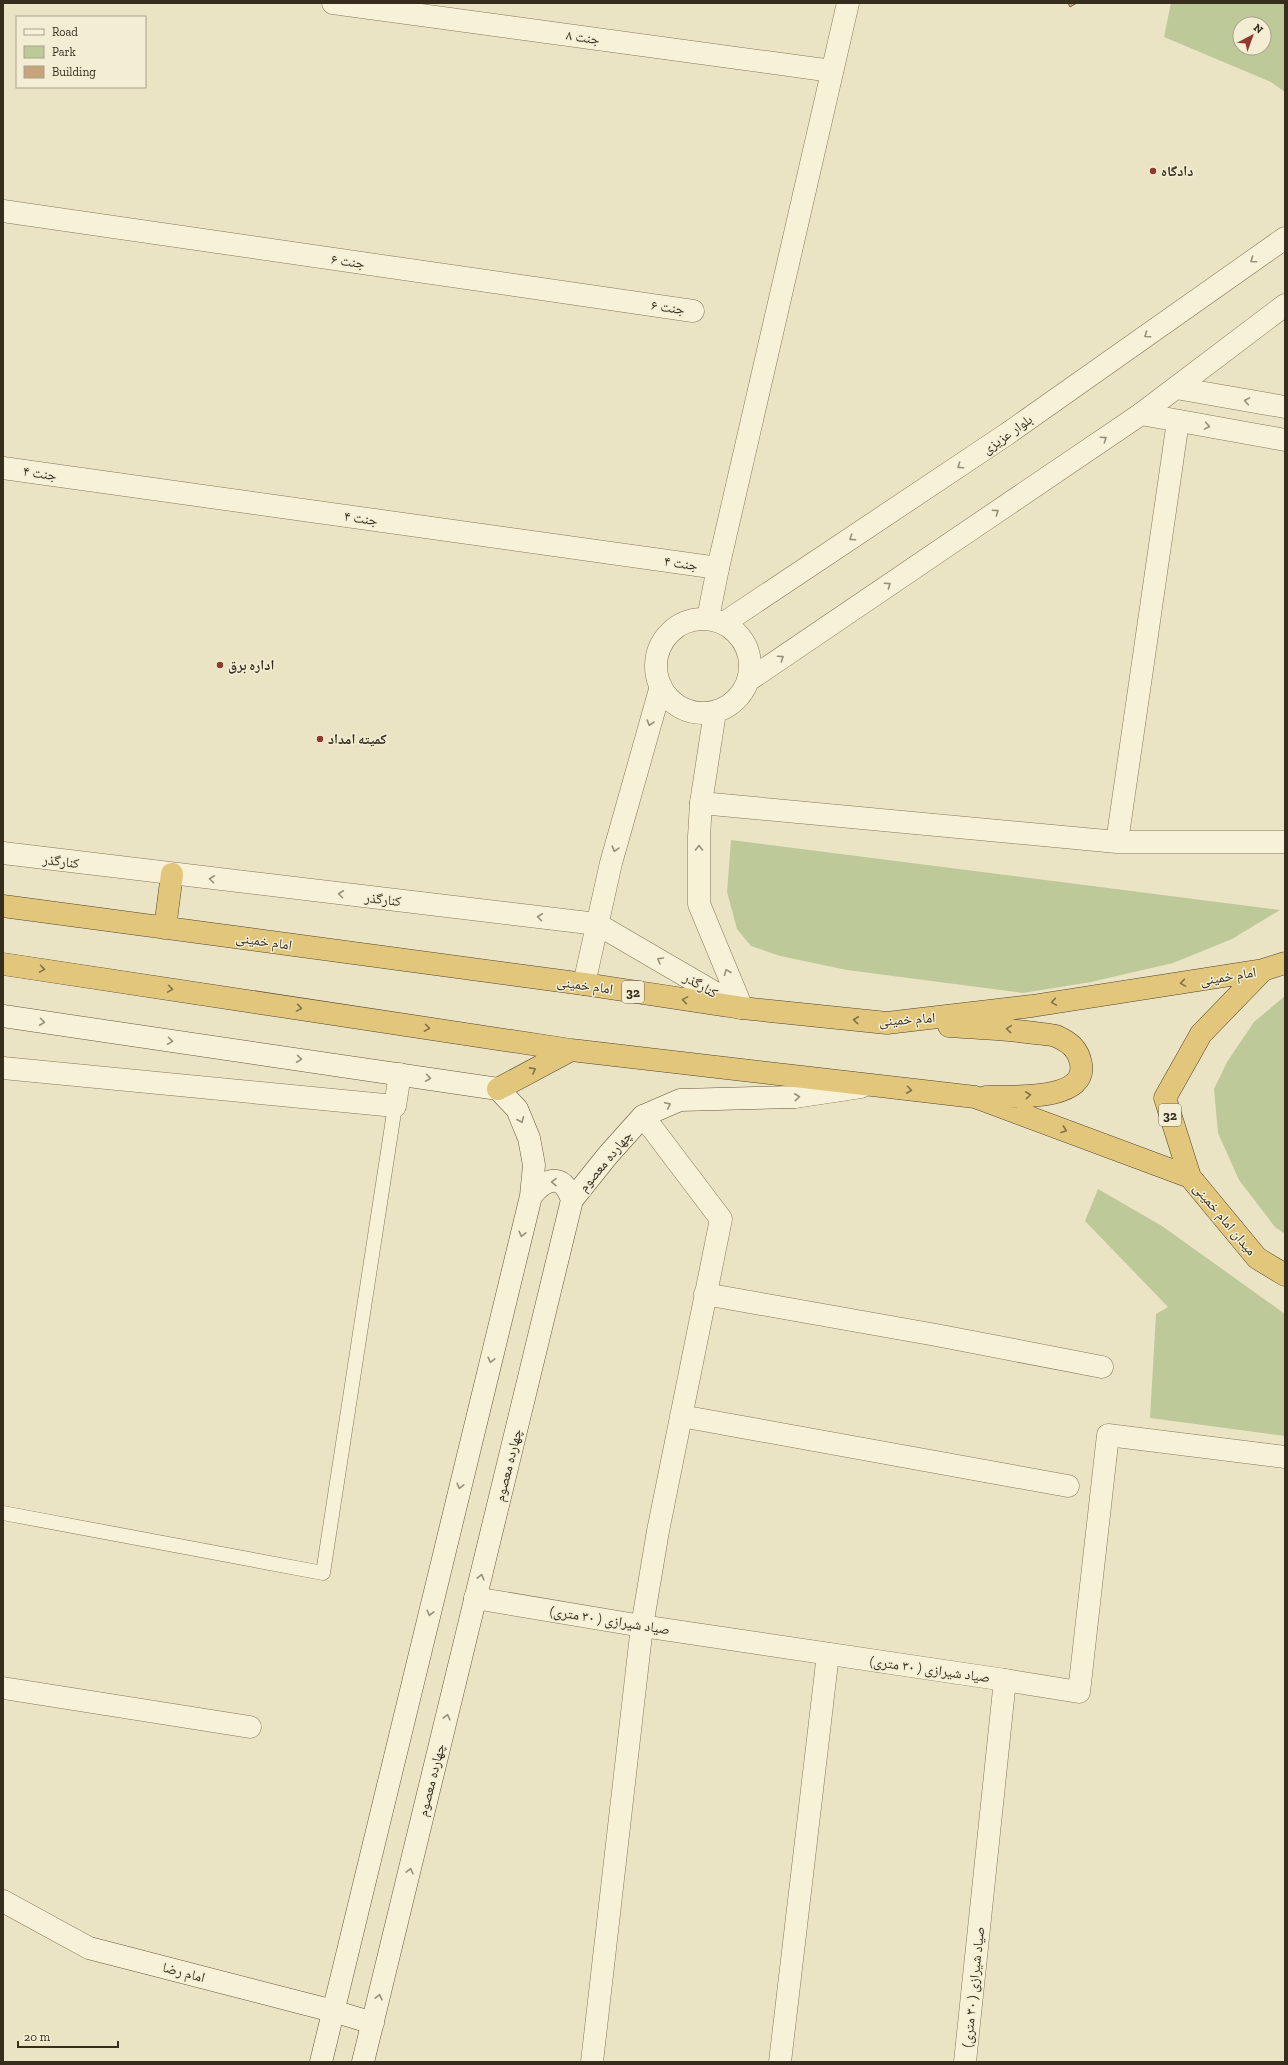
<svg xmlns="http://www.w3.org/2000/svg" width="1288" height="2065" font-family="'Zilla Slab','Noto Naskh Arabic',serif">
<rect width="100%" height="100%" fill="#ebe4c4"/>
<path fill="#bec999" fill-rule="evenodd" d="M 1171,3 L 1285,3 L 1285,92 L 1271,82 L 1164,37 ZM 1240,24 L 1264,24 L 1264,48 L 1240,48 Z
M 731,840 L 1280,910 L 1232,939 L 1173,963 L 1091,982 L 1023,993 L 847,970 L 780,956 L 751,946 L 737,929 L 727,892 Z
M 1285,996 L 1285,1234 L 1275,1227 L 1239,1180 L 1218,1133 L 1214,1089 L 1227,1062 L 1254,1022 Z
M 1098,1189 L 1162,1226 L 1285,1314 L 1285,1436 L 1150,1418 L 1156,1314 L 1168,1307 L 1085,1221 Z"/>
<path fill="#c7a47c" stroke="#836443" d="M 1068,3 L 1077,3 L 1070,7 Z"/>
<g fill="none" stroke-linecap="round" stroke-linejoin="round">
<g stroke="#85765c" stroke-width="15">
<path id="service" d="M 3,1513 L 323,1573 L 395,1106"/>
</g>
<g stroke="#85765c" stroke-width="23">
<path id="minor" d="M 333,3 L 832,71
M 3,211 L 693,311
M 1176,388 L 1285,407
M 1141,414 L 1285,440
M 3,468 L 718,568
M 701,803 L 1117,842 L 1178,421
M 1117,842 L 1285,842
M 3,1068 L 395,1106 L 400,1074
M 705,1294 L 936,1335 L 1102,1367
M 681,1416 L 1068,1486
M 1005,1680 L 1079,1692 L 1108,1435 L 1285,1457
M 3,1688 L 250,1727
M 592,2062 L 642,1626 L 658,1531 L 721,1219 L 643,1116
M 780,2062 L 828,1654"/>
</g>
<g stroke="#85765c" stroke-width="23">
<path id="tertiary" d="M 708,618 L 718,568 L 848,3
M656 666a47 47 0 1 1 94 0a47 47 0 1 1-94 0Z
M 724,623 L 1007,434 L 1285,238
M 749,680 L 1141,414 L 1285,305
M 715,712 L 701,803 L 699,837 L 699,904 L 742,1008
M 3,853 L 597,924 L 741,1008
M 584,984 L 611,863 L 661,686
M 475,1598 L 642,1626 L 1005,1680 L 965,2062"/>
</g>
<g stroke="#67573f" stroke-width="23">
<path id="secondary" d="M 3,1016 L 498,1089 L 517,1109 L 529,1138 L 534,1165 L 531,1196 L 321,2062
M 531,1196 C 547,1177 563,1173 572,1200
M 3,1901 L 89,1948 L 333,2011 L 373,2023
M 363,2062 L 572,1200 L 608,1155 L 643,1116 L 680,1100 L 795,1097 L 861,1087"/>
</g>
<g stroke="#534430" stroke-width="23">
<path id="trunk" d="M 3,906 L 584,984 L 742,1008 L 887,1023 L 1032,1006 L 1263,970
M 165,928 L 172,874
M 1285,963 L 1263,970 L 1201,1034 L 1165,1098 L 1190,1177 L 1257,1258 L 1285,1275
M 3,964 L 571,1050 L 975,1097 L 1190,1177
M 949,1026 C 978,1028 1006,1029 1035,1033 C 1041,1034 1049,1034 1056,1036 C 1069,1042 1078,1048 1081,1064 C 1088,1102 1009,1096 986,1097
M 498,1089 L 571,1050"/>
</g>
<use href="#service" stroke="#f7f1d7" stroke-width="14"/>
<use href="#minor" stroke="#f7f1d7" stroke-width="22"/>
<use href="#tertiary" stroke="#f7f1d7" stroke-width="22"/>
<use href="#secondary" stroke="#f7f1d7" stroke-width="22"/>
<use href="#trunk" stroke="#e1c67c" stroke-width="22"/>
</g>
<defs><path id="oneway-chevron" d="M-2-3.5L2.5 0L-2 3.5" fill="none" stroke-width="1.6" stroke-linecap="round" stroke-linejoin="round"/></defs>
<g stroke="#968f7b">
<use href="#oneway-chevron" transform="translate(1253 260) rotate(145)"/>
<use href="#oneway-chevron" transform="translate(1147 335) rotate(145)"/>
<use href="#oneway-chevron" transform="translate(1247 401) rotate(-170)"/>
<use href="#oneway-chevron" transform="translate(1207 426) rotate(10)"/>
<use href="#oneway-chevron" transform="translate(1104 439) rotate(-34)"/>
<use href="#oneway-chevron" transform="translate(960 466) rotate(146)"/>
<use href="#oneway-chevron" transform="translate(996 512) rotate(-34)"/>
<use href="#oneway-chevron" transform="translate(852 538) rotate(146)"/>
<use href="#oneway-chevron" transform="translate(888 585) rotate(-34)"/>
<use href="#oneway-chevron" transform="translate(781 658) rotate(-34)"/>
<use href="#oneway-chevron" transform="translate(650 723) rotate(106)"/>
<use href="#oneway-chevron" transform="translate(699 848) rotate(-90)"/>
<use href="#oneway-chevron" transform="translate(615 849) rotate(106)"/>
<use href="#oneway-chevron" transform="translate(212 879) rotate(-173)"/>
<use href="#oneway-chevron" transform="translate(341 894) rotate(-173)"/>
<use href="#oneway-chevron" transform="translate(540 917) rotate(-173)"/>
<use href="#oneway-chevron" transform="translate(660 960) rotate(-150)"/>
<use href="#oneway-chevron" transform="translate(727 972) rotate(-112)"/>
<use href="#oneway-chevron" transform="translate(42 1022) rotate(8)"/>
<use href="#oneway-chevron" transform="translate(170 1041) rotate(8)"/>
<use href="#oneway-chevron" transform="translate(299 1059) rotate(8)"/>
<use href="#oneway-chevron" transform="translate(428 1078) rotate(8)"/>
<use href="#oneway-chevron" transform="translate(797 1097) rotate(-6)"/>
<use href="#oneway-chevron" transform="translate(668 1105) rotate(-25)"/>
<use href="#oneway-chevron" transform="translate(521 1120) rotate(68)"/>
<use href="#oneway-chevron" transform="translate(554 1182) rotate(-179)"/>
<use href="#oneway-chevron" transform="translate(522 1234) rotate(104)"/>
<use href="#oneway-chevron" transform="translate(491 1360) rotate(104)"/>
<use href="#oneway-chevron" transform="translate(460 1486) rotate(104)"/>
<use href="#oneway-chevron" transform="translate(481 1577) rotate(-76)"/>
<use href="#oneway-chevron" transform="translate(430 1613) rotate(104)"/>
<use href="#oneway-chevron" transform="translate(447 1717) rotate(-76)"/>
<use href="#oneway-chevron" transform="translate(410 1871) rotate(-76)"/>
<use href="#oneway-chevron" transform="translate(379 1997) rotate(-76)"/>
</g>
<g stroke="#837249">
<use href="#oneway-chevron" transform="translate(42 969) rotate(9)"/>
<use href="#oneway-chevron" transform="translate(1183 983) rotate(171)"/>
<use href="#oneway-chevron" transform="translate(170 989) rotate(9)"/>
<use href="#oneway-chevron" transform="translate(685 1000) rotate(-171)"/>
<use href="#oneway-chevron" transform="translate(1054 1002) rotate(171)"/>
<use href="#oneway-chevron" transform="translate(299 1008) rotate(9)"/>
<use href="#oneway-chevron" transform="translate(856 1020) rotate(-174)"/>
<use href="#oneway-chevron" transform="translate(427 1028) rotate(9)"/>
<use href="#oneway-chevron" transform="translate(1009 1029) rotate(-175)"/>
<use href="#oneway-chevron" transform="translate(533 1070) rotate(-28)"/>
<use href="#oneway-chevron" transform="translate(909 1090) rotate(7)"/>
<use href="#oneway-chevron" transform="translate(1028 1095) rotate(-6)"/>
<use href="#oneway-chevron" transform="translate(1064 1130) rotate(20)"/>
</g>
<g fill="#903a2f" stroke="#f3eed3" stroke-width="1.5">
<circle cx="1153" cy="171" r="4"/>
<circle cx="220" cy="665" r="4"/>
<circle cx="320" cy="739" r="4"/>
</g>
<g text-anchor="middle" stroke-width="3" stroke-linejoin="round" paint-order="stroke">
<g fill="#f3eed3" stroke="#6f6755" stroke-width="1">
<rect x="622" y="981" width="22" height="22" rx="3"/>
<rect x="1159" y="1104" width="22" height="22" rx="3"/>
</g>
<g font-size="13" font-weight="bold" fill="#362d1f">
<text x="633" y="997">32</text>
<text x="1170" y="1120">32</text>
</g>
<g font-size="14" fill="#362d1f" stroke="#f3eed3">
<text transform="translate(583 37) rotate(8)" y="5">جنت ۸</text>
<text transform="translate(348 261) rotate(8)" y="5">جنت ۶</text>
<text transform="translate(668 307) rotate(8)" y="5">جنت ۶</text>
<text transform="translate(1007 434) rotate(-35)" y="5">بلوار عزیزی</text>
<text transform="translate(40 473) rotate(8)" y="5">جنت ۴</text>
<text transform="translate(361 518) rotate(8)" y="5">جنت ۴</text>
<text transform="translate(681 563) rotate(8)" y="5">جنت ۴</text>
<text transform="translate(61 861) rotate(7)" y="5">کنارگذر</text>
<text transform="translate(383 899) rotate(7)" y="5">کنارگذر</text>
<text transform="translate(264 941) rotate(8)" y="5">امام خمینی</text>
<text transform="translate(1228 976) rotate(-9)" y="5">امام خمینی</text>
<text transform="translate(585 985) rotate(8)" y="5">امام خمینی</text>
<text transform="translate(701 985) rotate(30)" y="5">کنارگذر</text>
<text transform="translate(907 1019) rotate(-4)" y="5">امام خمینی</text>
<text transform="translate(605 1161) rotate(-50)" y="5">چهارده معصوم</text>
<text transform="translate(1225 1219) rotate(50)" y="5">میدان امام خمینی</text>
<text transform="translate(508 1465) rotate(-76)" y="5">چهارده معصوم</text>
<text transform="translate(610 1620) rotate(9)" y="5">صیاد شیرازی ( ۳۰ متری)</text>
<text transform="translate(930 1669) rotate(8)" y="5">صیاد شیرازی ( ۳۰ متری)</text>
<text transform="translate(431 1780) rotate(-76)" y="5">چهارده معصوم</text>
<text transform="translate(184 1972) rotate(15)" y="5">امام رضا</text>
<text transform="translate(973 1987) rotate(-84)" y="5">صیاد شیرازی ( ۳۰ متری)</text>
</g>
<g font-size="14" font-weight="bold" fill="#362d1f" stroke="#f3eed3" text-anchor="start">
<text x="1161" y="176">دادگاه</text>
<text x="228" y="670">اداره برق</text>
<text x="328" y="744">کمیته امداد</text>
</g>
</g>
<rect width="1288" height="2065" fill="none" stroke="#362d1f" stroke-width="8"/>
<rect x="16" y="16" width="130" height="72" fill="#f3eed3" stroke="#a7a18b"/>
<rect x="24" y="29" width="20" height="6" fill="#f7f1d7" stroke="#a7a18b"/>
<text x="52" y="36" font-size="12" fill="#362d1f">Road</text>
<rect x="24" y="46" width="20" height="12" fill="#bec999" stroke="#a7a18b"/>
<text x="52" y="56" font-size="12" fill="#362d1f">Park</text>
<rect x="24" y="66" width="20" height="12" fill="#c7a47c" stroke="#a7a18b"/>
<text x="52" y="76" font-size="12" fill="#362d1f">Building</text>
<g transform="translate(1252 36) rotate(41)"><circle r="19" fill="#f3eed3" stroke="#a7a18b"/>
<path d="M0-3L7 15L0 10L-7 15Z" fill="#903a2f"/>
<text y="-6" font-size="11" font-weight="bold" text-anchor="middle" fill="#362d1f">N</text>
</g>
<path d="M18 2041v6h100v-6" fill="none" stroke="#362d1f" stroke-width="2"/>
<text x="24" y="2041" font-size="12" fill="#362d1f" stroke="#f3eed3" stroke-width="3" paint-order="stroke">20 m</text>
</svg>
